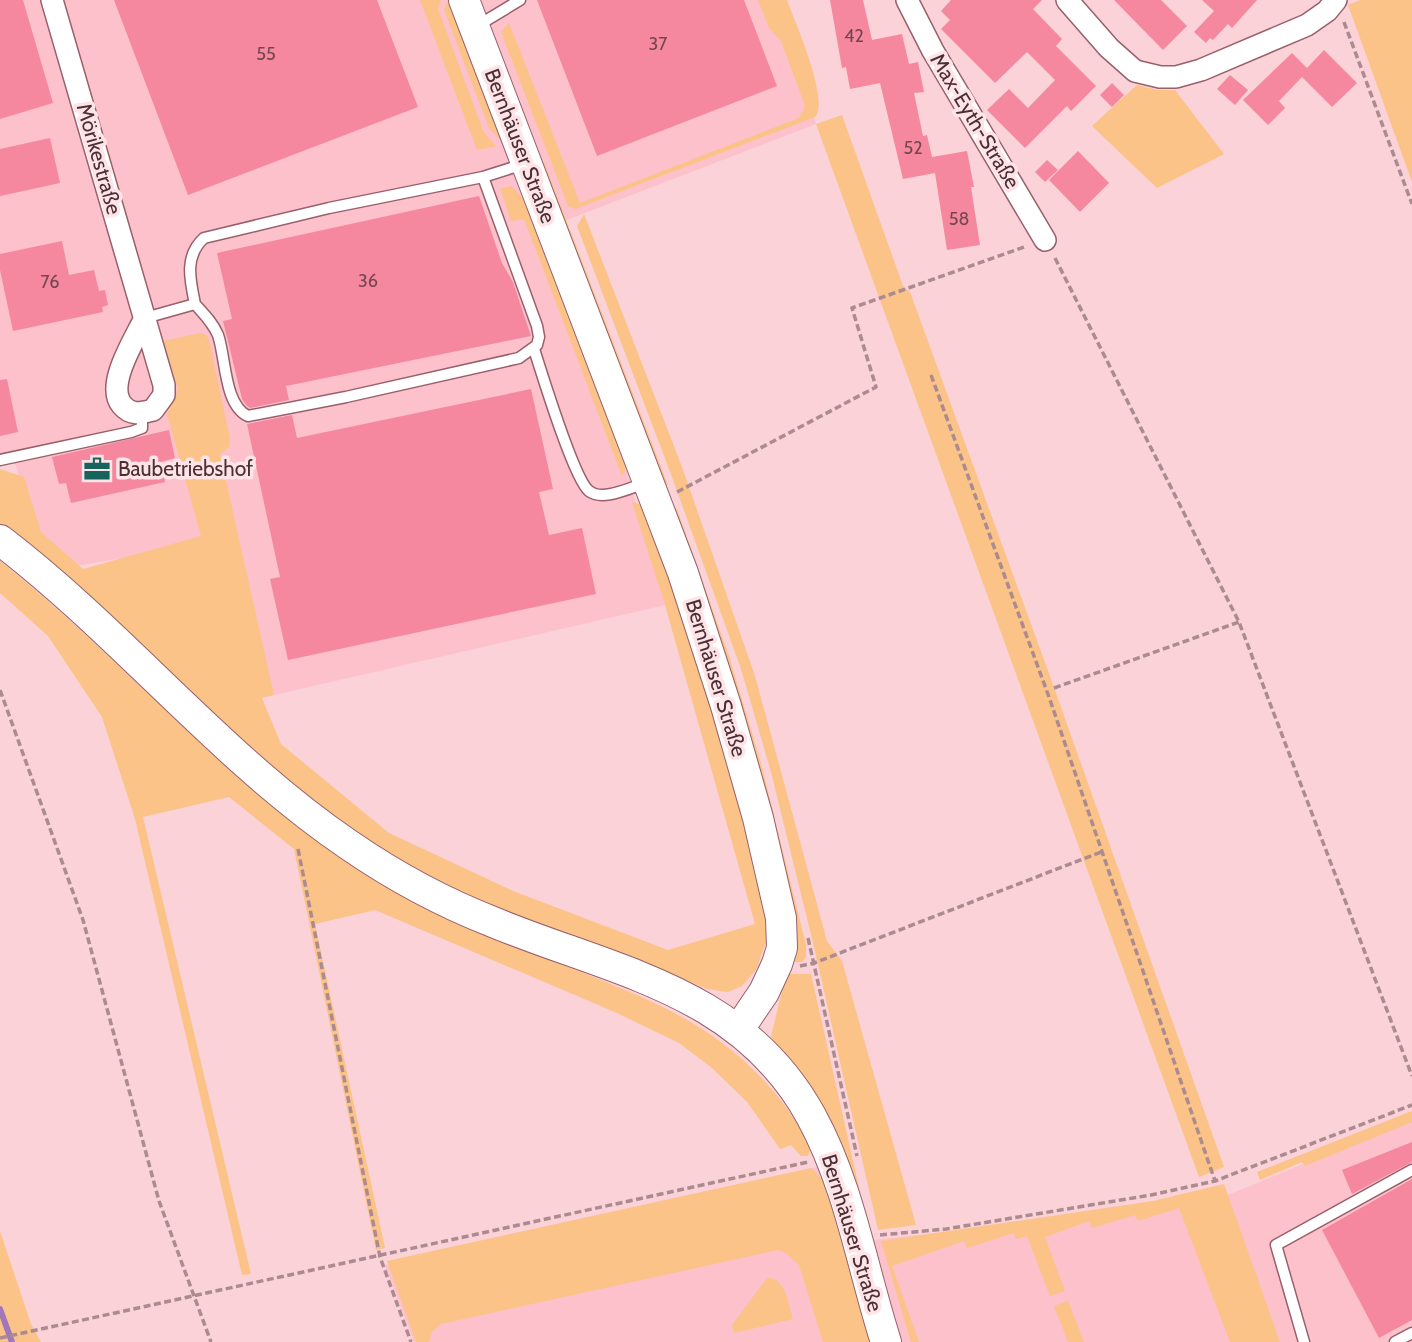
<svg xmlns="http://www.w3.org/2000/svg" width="1412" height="1342" font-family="Cabin,sans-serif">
<rect width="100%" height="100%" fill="#fad2d8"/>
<path fill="#fcc1cb" d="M 0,0 L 773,0 L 816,124 L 551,226 L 574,286 L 665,605 L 261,698 L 214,542 L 48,571 L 13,457 L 0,459 Z
M 1412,1119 L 1412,1342 L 414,1342 L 385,1265 L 822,1166 L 847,1243 L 1211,1202 Z"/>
<path fill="#fbc387" d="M 420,0 L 441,0 L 438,9 L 484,133 L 496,146 L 477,150 Z
M 448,0 L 450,0 L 504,144 L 489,128 L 444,10 Z
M 758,0 L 787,0 C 795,22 830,101 815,117 L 575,209 L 568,206 L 501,32 L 509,23 L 580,203 L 799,118 L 805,106 L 781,41 L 769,28 Z
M 1360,0 L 1412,0 L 1412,182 L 1348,5 Z
M 1137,85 L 1158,90 L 1175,90 L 1224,154 L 1157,188 L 1092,126 Z
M 842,115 L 903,286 L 910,292 L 1051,679 L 1224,1167 L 1199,1177 L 816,124 Z
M 544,162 L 668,485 L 661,487 L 533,166 Z
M 511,186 L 526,201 L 626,461 L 625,471 L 622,476 L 524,219 L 511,221 L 500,189 Z
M 584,214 L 682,467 L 755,676 L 827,941 L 842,961 L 916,1225 L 878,1230 L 815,951 L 771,772 L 741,669 L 672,477 L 577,226 Z
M 200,333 L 206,335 L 209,340 L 230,438 L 229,447 L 220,454 L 274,695 L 262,698 L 281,744 L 389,833 L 513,891 L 668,950 L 755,924 L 665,605 L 632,502 L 639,504 L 645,512 L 693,644 L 723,739 L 767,914 L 766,942 L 756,970 L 742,986 L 728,992 L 707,989 L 649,965 L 502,917 L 352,837 L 0,529 L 0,469 L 24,477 L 41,532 L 83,569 L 201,536 L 167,414 L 178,389 L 163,341 Z
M 674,507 L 677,509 L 729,656 L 761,763 L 806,945 L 806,957 L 802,962 L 793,962 L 669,509 Z
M 0,561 C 124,659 228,787 362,871 C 420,908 485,933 549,959 C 631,993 705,1015 767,1084 C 784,1103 801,1125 810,1150 L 808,1156 L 801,1156 L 791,1145 L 780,1149 L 748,1103 L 712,1068 L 679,1043 L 617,1013 L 375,910 L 315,924 L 385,1248 L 376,1250 L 294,849 L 229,797 L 143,817 L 251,1274 L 242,1275 L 135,819 L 102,717 L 48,636 L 0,593 Z
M 786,974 L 811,974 L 867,1223 L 793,1066 L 771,1037 Z
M 1412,1111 L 1412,1122 L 1305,1166 L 1302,1162 L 1260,1180 L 1257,1172 Z
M 811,1168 L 824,1181 L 871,1342 L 823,1342 L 799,1265 L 786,1253 L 778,1250 L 441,1324 L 432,1332 L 429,1342 L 416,1342 L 387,1261 Z
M 1224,1184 L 1280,1342 L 1230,1342 L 1179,1208 L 1138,1221 L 1135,1215 L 1092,1228 L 1089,1221 L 1045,1237 L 1065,1291 L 1050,1296 L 1027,1236 L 1016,1239 L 1014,1233 L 967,1248 L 964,1241 L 892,1266 L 919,1342 L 911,1342 L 881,1241 L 1153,1201 Z
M 0,1231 L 31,1324 L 41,1342 L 0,1342 Z
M 767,1278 C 786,1277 788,1305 793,1319 L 734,1333 L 732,1325 Z
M 1068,1301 L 1084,1342 L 1068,1342 L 1054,1306 Z"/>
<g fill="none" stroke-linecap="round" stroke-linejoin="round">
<path stroke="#a077b8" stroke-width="6" d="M 0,1309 L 12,1342"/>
</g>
<path fill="#f5889f" d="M 0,0 L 23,0 L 53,103 L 0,119 Z
M 114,0 L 377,0 L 418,107 L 188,195 Z
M 537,0 L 744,0 L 777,86 L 597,156 Z
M 830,0 L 863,0 L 872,40 L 902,34 L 909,64 L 918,62 L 924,92 L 914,93 L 923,136 L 927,135 L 932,157 L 967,151 L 974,187 L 971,187 L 980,245 L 947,250 L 935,173 L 903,179 L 880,83 L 850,89 L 846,67 L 842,68 Z
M 951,0 L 1042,0 L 1033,9 L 1062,39 L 1056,46 L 1096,86 L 1071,111 L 1067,106 L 1025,148 L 987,110 L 1009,89 L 1028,108 L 1055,80 L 1027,52 L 995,83 L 941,29 L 950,20 L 941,11 Z
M 1114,0 L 1161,0 L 1187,26 L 1163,50 Z
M 1202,0 L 1257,0 L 1232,28 L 1228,24 L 1213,40 L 1210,38 L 1206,43 L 1194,32 L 1214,11 Z
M 1324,50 L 1357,83 L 1332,107 L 1302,77 L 1279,101 L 1285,108 L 1268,125 L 1243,100 L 1292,53 L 1307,68 Z
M 1230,75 L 1248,90 L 1235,105 L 1217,89 Z
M 1112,83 L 1124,95 L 1112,107 L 1100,95 Z
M 50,138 L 60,183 L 0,196 L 0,149 Z
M 1078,151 L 1109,183 L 1080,212 L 1049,180 Z
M 1047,160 L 1058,170 L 1045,182 L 1035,172 Z
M 479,196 L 502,263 L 513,282 L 531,336 L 286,386 L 289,400 L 250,408 L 246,405 L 242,399 L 223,321 L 232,319 L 217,253 Z
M 62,241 L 69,275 L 94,270 L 99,291 L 105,290 L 108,305 L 102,307 L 103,312 L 13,331 L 0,270 L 0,254 Z
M 7,379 L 18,432 L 0,436 L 0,380 Z
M 531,389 L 553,489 L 539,492 L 549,535 L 582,528 L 596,594 L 288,660 L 270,579 L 280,577 L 247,424 L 292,415 L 297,438 Z
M 169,430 L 175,458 L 161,462 L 165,482 L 71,503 L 66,483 L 59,484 L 52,457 Z
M 1412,1142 L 1412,1162 L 1352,1194 L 1342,1170 Z
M 1412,1179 L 1412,1320 L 1379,1338 L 1322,1230 Z"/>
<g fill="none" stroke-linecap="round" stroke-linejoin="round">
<g stroke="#995f6a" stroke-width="13">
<path id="lane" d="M 477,26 L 520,0
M 195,304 C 204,314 213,323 218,335 C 226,358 224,405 248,416 L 346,397 L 519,358 L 537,345 L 539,337 L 537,326 L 483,177
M 145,318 L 195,304 C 190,280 184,256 204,238 L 329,208 L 483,177 L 524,164
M 534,349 C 542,374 574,479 589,491 C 603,502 631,487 646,483
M 0,460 L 131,432 L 142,428 L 142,413
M 1304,1342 L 1276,1245 L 1412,1170
M 1395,1342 L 1412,1333"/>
</g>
<g stroke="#995f6a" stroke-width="24">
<path id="street" d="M 52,0 L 164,385 L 164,395 L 153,410 C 141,413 131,416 122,405 C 105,385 135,339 145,318
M 907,0 L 933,51 L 1045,240
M 1067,0 L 1109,48 L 1135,71 L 1160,77 L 1176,77 L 1201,70 L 1307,25 L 1327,11 L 1336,0"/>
</g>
<g stroke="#995f6a" stroke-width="32">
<path id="secondary" d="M 464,0 L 683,573 L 726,706 L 758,818 L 781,918 L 782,948 L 777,964 L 764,992 L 739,1029
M 0,540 C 123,634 221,758 349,845 C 394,876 442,902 493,922 C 614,972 742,990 811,1116 C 849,1185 862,1267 886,1342"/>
</g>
<path stroke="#ac8b90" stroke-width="3.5" stroke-dasharray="7 3.5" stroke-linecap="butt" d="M 1344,22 L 1412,204
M 1055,258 L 1239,622 L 1412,1076
M 931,375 L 1049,697 L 1215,1181
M 677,492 L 876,387 L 852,308 L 1027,246
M 1054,688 L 1239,622
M 0,690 L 83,920 L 159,1201 L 211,1342
M 298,849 L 380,1257 L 411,1342
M 808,938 L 857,1156
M 800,966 L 814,963 L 1101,852
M 880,1235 L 946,1229 L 1151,1195 L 1215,1181 L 1412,1105
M 0,1338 L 808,1162"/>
<use href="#lane" stroke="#fff" stroke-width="10"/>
<use href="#street" stroke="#fff" stroke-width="21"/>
<use href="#secondary" stroke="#fff" stroke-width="30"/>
</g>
<defs>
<g id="office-bare" transform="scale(2.1)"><path d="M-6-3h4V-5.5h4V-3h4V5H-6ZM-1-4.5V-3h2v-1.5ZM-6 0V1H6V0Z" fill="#16635e" stroke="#fee3e7" stroke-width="2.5" paint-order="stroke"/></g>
</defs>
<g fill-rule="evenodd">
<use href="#office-bare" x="97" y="469"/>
</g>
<g text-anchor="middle" stroke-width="7" stroke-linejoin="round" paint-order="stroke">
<g font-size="18" fill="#754650">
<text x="854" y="42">42</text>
<text x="658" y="50">37</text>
<text x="266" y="60">55</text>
<text x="913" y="154">52</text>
<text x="959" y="225">58</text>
<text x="368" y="287">36</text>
<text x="50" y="288">76</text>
</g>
<g font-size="21" fill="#4a3035" stroke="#fee3e7">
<text transform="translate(975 121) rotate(59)" y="7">Max-Eyth-Straße</text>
<text transform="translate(520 146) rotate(69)" y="7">Bernhäuser Straße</text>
<text transform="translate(99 159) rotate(74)" y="7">Mörikestraße</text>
<text transform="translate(716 678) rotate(73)" y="7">Bernhäuser Straße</text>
<text transform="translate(852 1233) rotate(73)" y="7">Bernhäuser Straße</text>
</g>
<g font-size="21" fill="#4a3035" stroke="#fee3e7" text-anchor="start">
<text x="118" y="476">Baubetriebshof</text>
</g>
</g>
</svg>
